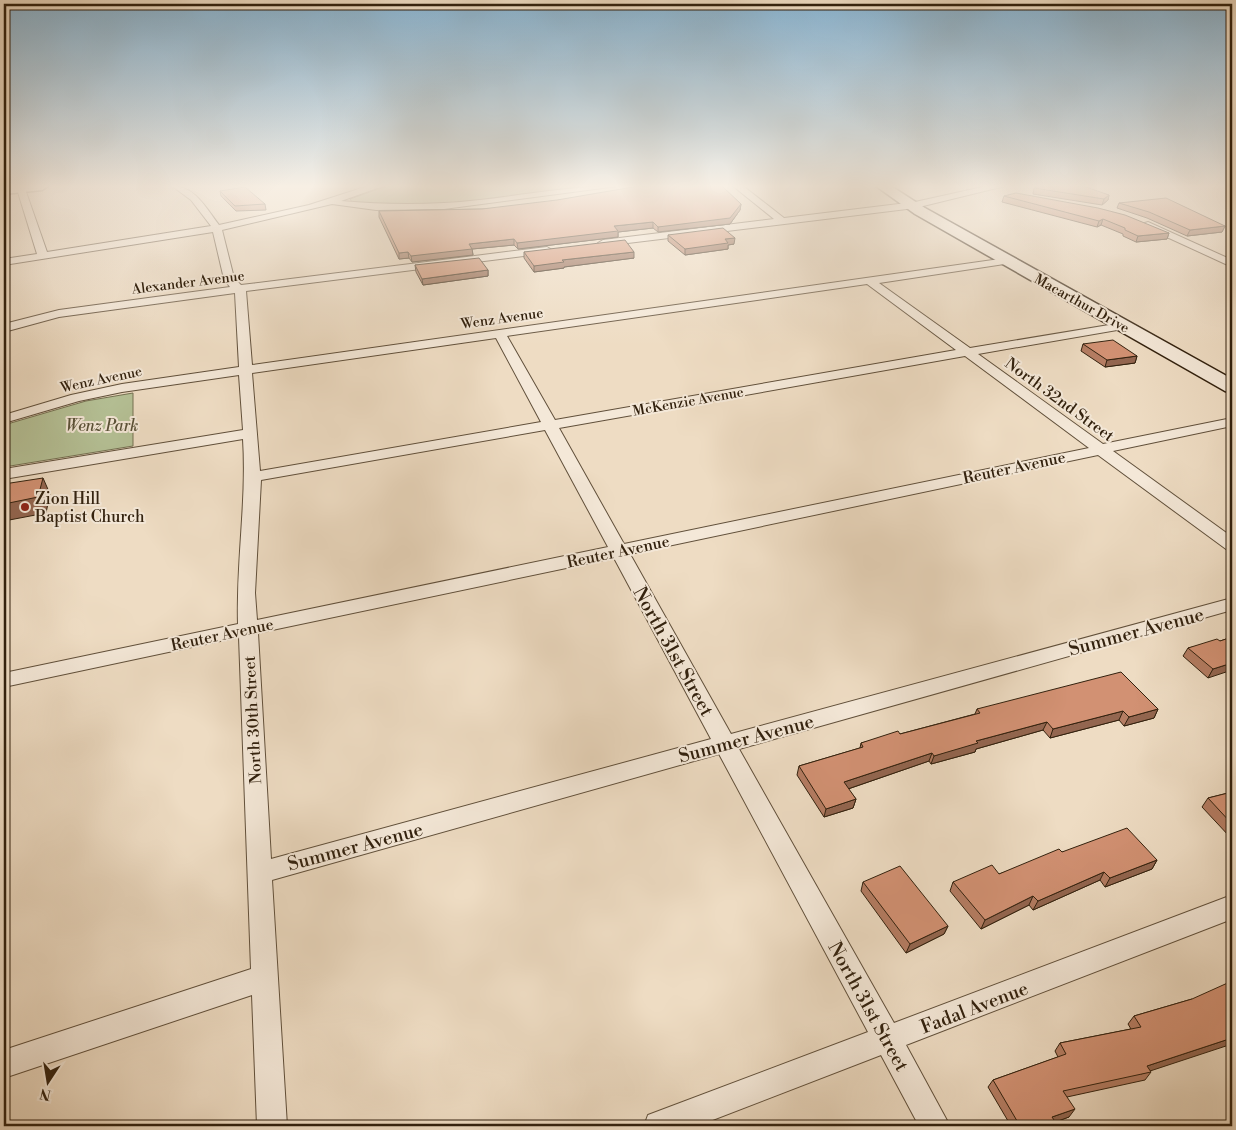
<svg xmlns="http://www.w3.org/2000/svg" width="1236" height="1130" font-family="'Libre Bodoni',serif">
<rect width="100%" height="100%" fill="#eedcc3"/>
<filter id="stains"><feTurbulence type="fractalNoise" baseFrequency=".004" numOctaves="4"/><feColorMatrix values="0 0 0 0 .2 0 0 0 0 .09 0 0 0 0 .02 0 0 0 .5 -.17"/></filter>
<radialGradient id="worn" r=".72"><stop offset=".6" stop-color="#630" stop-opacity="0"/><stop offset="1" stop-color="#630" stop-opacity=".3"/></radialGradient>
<path fill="#b5c196" stroke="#747152" d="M 387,186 L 599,186 C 519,198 433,213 352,202 L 350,199 Z
M 133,393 L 133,446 L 4,467 L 4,425 L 86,401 Z"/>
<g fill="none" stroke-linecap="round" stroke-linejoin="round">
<g stroke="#61503b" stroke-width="2">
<path id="minor" d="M 21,186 L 25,189 L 47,252 L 211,226 L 191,200 L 172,186 C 195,186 206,208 219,225 L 309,205 L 368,186 L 383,186 L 341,201 C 375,204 409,205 444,203 C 502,200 559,186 618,186 L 444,209 L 376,210 L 332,204 L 222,230 L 234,278 L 241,285 L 547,247 L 552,250 L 547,253 L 246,291 L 252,365 L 1007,258 L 1012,261 L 1011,263 L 879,283 L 970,348 L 1127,322 L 1129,325 L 1127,328 L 1123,329 L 978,354 L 1103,444 L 1232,418 L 1232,426 L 1113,451 L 1232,537 L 1232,550 L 1226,549 L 1098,455 L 630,554 L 731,734 L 1232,598 L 1232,610 L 739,749 L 894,1023 L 1232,895 L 1232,919 L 906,1045 L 950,1126 L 919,1126 L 881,1055 L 697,1126 L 644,1126 L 648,1115 L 868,1032 L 719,754 L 272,880 L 287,1126 L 257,1126 L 252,995 L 4,1078 L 4,1050 L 251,969 L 239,637 L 4,687 L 4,673 L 238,624 C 236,562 247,501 243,439 L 4,479 L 4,469 L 243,430 L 239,375 L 122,392 L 79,401 L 4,423 L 4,415 L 71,395 L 122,384 L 239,367 L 235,293 L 59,317 L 4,332 L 4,324 L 59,310 L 230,287 L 224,279 L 213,232 L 4,265 L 4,259 L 37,254 L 17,189 ZM 867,284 L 956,350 L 555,420 L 507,336 ZM 496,338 L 541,422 L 260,471 L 252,373 ZM 965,356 L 1089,448 L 624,544 L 559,428 ZM 545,430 L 608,547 L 257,620 L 255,593 L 261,480 ZM 614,558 L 711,739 L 271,859 L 258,633 Z
M 733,186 L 743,186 L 784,218 L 915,202 L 987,186 L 1005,186 L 915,208 L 603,246 L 598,243 L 603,240 L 774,219 Z
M 1148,222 L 1232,260 L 1232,267 L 1145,227 L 1145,223 Z"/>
</g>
<g stroke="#32210e" stroke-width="3">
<path id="secondary" d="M 4,186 L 48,186 L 42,190 L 4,194 Z
M 876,186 L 891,186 L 925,208 L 1232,379 L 1232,393 L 1225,391 L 915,214 Z"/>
</g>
<use href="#minor" fill="#f4e8d8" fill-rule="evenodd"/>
<use href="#secondary" fill="#f4e8d8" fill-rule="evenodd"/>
</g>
<path fill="#b57d63" stroke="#32210e" d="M 1034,188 L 1109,195 L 1108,200 L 1102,205 L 1033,194 Z
M 220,191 L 265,204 L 266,210 L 236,211 L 221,196 Z
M 1004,196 L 1169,233 L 1167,239 L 1136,242 L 1123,236 L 1123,234 L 1101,225 L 1097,227 L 1002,202 Z
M 1119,203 L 1225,226 L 1222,232 L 1187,236 L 1147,218 L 1117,208 Z
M 741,204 L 740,210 L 730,224 L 658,232 L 653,228 L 618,232 L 618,237 L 518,249 L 514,245 L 472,249 L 473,255 L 412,262 L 409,258 L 399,259 L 379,217 L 379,211 Z
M 668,235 L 734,244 L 728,245 L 728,249 L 685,255 L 668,241 Z
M 524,252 L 634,258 L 564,267 L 564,268 L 534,272 L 524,258 Z
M 415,265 L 488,270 L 488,276 L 423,285 L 416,272 Z
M 1083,344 L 1137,356 L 1135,363 L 1105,367 L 1081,351 Z
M 1232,637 L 1208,678 L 1183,656 L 1188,648 L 1220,641 Z
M 977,709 L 1158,709 L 1154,718 L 1124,726 L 1119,720 L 1050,738 L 1043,730 L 976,749 L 975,752 L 931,764 L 929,761 L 848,789 L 856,799 L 853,808 L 824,817 L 797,775 L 799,766 L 860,748 L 861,743 L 900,734 L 975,714 Z
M 1232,792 L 1232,836 L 1230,837 L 1202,807 L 1208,798 Z
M 1062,852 L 1157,860 L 1152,869 L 1105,887 L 1100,880 L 1033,910 L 1029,905 L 981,929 L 950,891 L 953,882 L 999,874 Z
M 863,882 L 948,926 L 944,934 L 906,953 L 861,891 Z
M 1192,999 L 1150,1071 L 1151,1072 L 1145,1080 L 1067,1097 L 1069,1117 L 1055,1122 L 1058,1126 L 1011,1126 L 988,1087 L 993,1080 L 1058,1057 L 1055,1051 L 1060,1043 L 1131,1029 L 1128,1024 L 1134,1016 Z"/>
<path fill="#936650" stroke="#32210e" d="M 1109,195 L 1108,200 L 1102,205 L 1104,199 Z
M 741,204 L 740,210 L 730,224 L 658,232 L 658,227 Z
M 1103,219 L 1101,225 L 1097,227 L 1099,221 Z
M 653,222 L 653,228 L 618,232 L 618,237 L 518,249 L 517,243 L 614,226 Z
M 1225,226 L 1222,232 L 1187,236 L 1190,230 Z
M 1169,233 L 1167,239 L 1136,242 L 1138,236 Z
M 735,238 L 734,244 L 728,245 L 728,249 L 685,255 L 685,249 L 725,239 Z
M 514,239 L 514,245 L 472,249 L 473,255 L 412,262 L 411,256 L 469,244 Z
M 408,252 L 409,258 L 399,259 L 399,253 Z
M 634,252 L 634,258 L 564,267 L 564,268 L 534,272 L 534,266 L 562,260 Z
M 488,270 L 488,276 L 423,285 L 422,279 Z
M 1137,356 L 1135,363 L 1105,367 L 1107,360 Z
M 43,478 L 50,494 L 46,513 L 4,521 L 4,504 Z
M 1232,663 L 1232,670 L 1208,678 L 1213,669 Z
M 1158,709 L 1154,718 L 1124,726 L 1129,717 Z
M 1123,711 L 1119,720 L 1050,738 L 1053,729 Z
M 1047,722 L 1043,730 L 976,749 L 975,752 L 931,764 L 934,756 L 976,741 Z
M 932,753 L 929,761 L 842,791 L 844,782 Z
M 856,799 L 853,808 L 824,817 L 826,809 Z
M 1157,860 L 1152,869 L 1105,887 L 1110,878 Z
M 1104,872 L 1100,880 L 1033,910 L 1038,901 Z
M 1033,896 L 1029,905 L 981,929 L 985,920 Z
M 948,926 L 944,934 L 906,953 L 910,944 Z
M 1232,1038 L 1232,1044 L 1141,1074 L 1147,1066 Z
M 1075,1109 L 1069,1117 L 1047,1125 L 1052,1117 Z"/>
<path fill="#d29173" stroke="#32210e" d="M 639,186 L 722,186 L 741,204 L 730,218 L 658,227 L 653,222 L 614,226 L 618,231 L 517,243 L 514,239 L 469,244 L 472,249 L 411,256 L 408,252 L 399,253 L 379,211 L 482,209 L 557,200 Z
M 1041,186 L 1083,186 L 1109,195 L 1104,199 L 1034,188 Z
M 245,187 L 265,204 L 235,206 L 220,191 Z
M 1016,193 L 1098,208 L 1125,215 L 1169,233 L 1138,236 L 1125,230 L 1125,228 L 1103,219 L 1099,221 L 1004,196 Z
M 1166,198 L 1225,226 L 1190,230 L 1149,212 L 1119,203 Z
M 723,228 L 735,238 L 725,239 L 728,243 L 685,249 L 668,235 Z
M 625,240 L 634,252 L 562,260 L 564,262 L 534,266 L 524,252 Z
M 479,258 L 488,270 L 422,279 L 415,265 Z
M 1113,340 L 1137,356 L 1107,360 L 1083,344 Z
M 43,478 L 38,497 L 4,504 L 4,484 Z
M 1232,637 L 1232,663 L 1213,669 L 1188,648 L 1217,639 L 1220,641 Z
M 1121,672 L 1158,709 L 1129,717 L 1123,711 L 1053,729 L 1047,722 L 976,741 L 978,743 L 934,756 L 932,753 L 844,782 L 856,799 L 826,809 L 799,766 L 863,747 L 861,743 L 898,731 L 900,734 L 980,713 L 977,709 Z
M 1232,792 L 1232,824 L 1208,798 Z
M 1127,828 L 1157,860 L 1110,878 L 1104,872 L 1038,901 L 1033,896 L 985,920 L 953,882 L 992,865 L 999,874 L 1059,849 L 1062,852 Z
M 900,866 L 948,926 L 910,944 L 863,882 Z
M 1232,981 L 1232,1038 L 1147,1066 L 1151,1072 L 1063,1091 L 1075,1109 L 1052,1117 L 1058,1126 L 1020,1126 L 993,1080 L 1066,1054 L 1060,1043 L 1141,1027 L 1134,1016 L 1192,999 Z"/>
<linearGradient id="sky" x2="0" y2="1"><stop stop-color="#89b6d5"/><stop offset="0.54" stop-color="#f7efe4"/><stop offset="1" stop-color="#f7efe4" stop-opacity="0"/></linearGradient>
<rect width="1236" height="345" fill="url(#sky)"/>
<circle fill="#8f2418" stroke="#f4e8d8" stroke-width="2" cx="25" cy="507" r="5"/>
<g text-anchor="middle" stroke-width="4" stroke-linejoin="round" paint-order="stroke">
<g font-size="14" fill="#32210e" stroke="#f4e8d8">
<text transform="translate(188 282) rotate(-7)" y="5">Alexander Avenue</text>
<text transform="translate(1082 303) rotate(29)" y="5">Macarthur Drive</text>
<text transform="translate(502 318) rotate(-8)" y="5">Wenz Avenue</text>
<text transform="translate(101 379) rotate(-12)" y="5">Wenz Avenue</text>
<text transform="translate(688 401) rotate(-10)" y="5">McKenzie Avenue</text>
</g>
<g font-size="16" fill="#32210e" stroke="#f4e8d8">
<text transform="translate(1060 399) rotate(36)" y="6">North 32nd Street</text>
<text transform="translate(1014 467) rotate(-12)" y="6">Reuter Avenue</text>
<text transform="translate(618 551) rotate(-12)" y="6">Reuter Avenue</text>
<text transform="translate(222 634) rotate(-12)" y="6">Reuter Avenue</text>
<text transform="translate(252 720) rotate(-93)" y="6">North 30th Street</text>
</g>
<g font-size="16" font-style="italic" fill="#595137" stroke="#f4e8d8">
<text x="102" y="431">Wenz Park</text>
</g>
<g font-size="16" fill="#32210e" stroke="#f4e8d8" text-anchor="start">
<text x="35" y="504">Zion Hill<tspan x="35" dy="18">Baptist Church</tspan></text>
</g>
<g font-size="19" fill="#32210e" stroke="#f4e8d8">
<text transform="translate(1136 631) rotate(-15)" y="7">Summer Avenue</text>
<text transform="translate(674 651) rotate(61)" y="7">North 31st Street</text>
<text transform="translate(746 738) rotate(-15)" y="7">Summer Avenue</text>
<text transform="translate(355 846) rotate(-15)" y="7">Summer Avenue</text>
<text transform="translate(869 1006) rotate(61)" y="7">North 31st Street</text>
<text transform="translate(974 1007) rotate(-21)" y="7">Fadal Avenue</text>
</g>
</g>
<rect width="1236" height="1130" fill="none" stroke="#eedcc3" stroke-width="20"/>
<rect x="5" y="5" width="1226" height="1120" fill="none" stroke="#32210e" stroke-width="2.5"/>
<rect x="10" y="10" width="1216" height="1110" fill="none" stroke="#32210e"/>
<g transform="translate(48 1082) rotate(192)" stroke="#f4e8d8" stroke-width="4" paint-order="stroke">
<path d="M0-4L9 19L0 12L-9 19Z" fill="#32210e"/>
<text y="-8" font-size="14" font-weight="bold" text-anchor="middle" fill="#32210e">N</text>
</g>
<rect width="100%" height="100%" filter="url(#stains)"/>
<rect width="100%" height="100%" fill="url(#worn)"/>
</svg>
